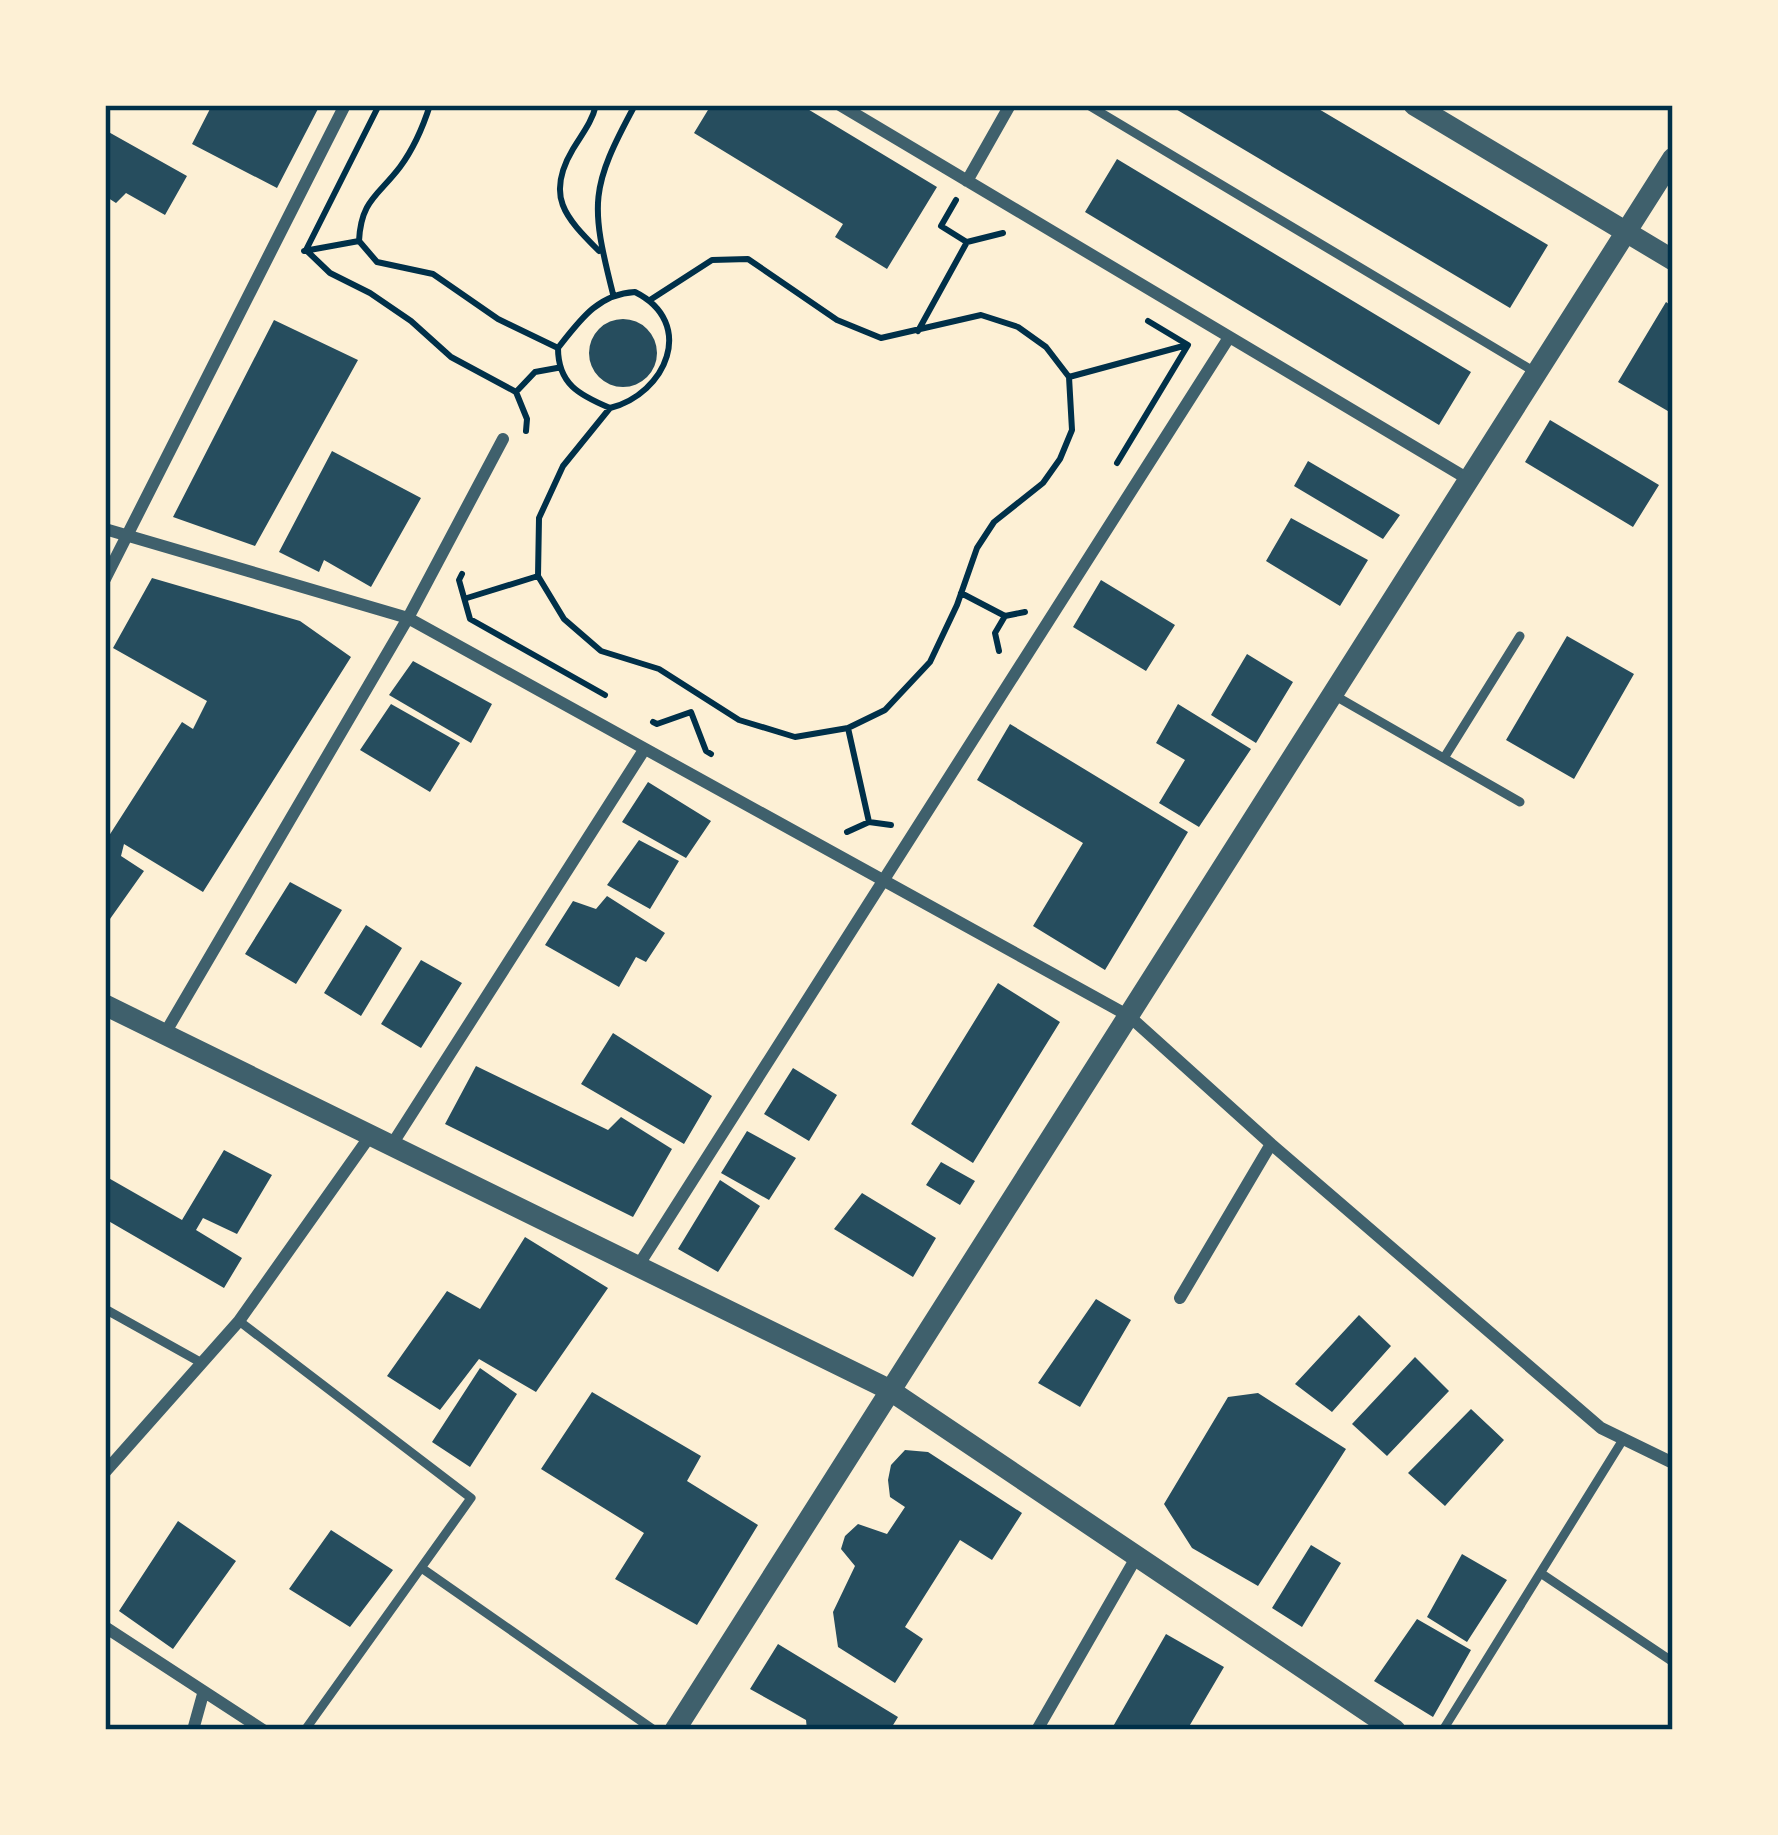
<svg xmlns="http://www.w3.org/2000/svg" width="1778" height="1835" font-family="Quicksand,sans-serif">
<rect width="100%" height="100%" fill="#fdf0d5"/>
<path fill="#264d5e" d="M 212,105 L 320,105 L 277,188 L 192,144 Z
M 711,105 L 801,105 L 937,187 L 887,269 L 835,237 L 843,224 L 694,133 Z
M 1169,105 L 1312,105 L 1548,245 L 1510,308 Z
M 105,130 L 187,176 L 165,215 L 126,193 L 116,203 L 105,196 Z
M 1117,159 L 1471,372 L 1439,425 L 1085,212 Z
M 1666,302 L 1673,307 L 1673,414 L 1618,382 Z
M589 353a34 34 0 1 1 68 0a34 34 0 1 1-68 0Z
M 274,320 L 358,360 L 255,546 L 173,517 Z
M 1550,420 L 1659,485 L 1633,527 L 1525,462 Z
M 332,451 L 421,498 L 371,587 L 324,560 L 319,572 L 279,552 Z
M 1308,461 L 1400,515 L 1383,539 L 1294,486 Z
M 1291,518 L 1368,560 L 1340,606 L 1266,561 Z
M 152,578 L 300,621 L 351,657 L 203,892 L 124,844 L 121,856 L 144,871 L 105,926 L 105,842 L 182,722 L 193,729 L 207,701 L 113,648 Z
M 1101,580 L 1175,625 L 1146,671 L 1073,627 Z
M 1567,636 L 1634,674 L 1574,779 L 1506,740 Z
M 1247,654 L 1293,682 L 1256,743 L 1211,715 Z
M 413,661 L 492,704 L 471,743 L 389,695 Z
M 391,704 L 460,743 L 430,792 L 360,750 Z
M 1178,704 L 1251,749 L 1199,827 L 1159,803 L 1185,760 L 1156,743 Z
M 1010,724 L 1188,832 L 1105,970 L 1033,926 L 1083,843 L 977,780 Z
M 648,782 L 711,821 L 686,858 L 622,822 Z
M 639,840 L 679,861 L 650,909 L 607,885 Z
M 290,882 L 342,910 L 296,984 L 245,954 Z
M 607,896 L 665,933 L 646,962 L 636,957 L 619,987 L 545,945 L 573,901 L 596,909 Z
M 366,925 L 402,948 L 361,1016 L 324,993 Z
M 421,960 L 462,983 L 421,1048 L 381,1024 Z
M 998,983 L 1060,1022 L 973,1163 L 911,1124 Z
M 613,1033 L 712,1096 L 684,1144 L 581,1084 Z
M 476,1066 L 608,1130 L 621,1117 L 672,1149 L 633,1217 L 445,1124 Z
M 793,1068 L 837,1095 L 809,1141 L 764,1114 Z
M 747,1131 L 796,1158 L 769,1200 L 721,1173 Z
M 224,1150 L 272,1175 L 237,1234 L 203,1218 L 196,1230 L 242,1258 L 224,1288 L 105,1219 L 105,1176 L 182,1220 Z
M 941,1162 L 975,1181 L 960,1205 L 926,1185 Z
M 720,1180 L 760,1206 L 718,1272 L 678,1249 Z
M 862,1193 L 936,1238 L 913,1277 L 834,1229 Z
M 525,1237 L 608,1288 L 536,1392 L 479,1359 L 440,1410 L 387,1376 L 447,1291 L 480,1309 Z
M 1096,1299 L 1131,1320 L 1080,1407 L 1038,1383 Z
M 1359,1315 L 1391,1346 L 1332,1412 L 1295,1384 Z
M 1415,1357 L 1449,1391 L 1387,1456 L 1352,1424 Z
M 480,1368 L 517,1394 L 470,1467 L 432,1442 Z
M 592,1392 L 701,1456 L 687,1481 L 758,1525 L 697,1625 L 615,1579 L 644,1533 L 541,1469 Z
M 1258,1393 L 1346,1449 L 1258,1586 L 1192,1548 L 1164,1504 L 1228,1397 Z
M 1471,1409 L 1504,1440 L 1445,1506 L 1408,1473 Z
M 905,1450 L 928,1452 L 1022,1513 L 992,1560 L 960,1540 L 905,1627 L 923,1639 L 895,1683 L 838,1647 L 833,1612 L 855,1566 L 841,1549 L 845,1536 L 858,1524 L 887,1534 L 905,1507 L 890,1497 L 888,1480 L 891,1465 Z
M 178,1521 L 236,1561 L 173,1649 L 119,1611 Z
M 331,1530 L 393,1570 L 350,1627 L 289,1589 Z
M 1311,1545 L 1341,1563 L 1302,1627 L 1272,1608 Z
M 1462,1554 L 1507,1580 L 1467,1642 L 1427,1617 Z
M 1417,1619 L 1471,1650 L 1433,1717 L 1374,1681 Z
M 1166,1634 L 1224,1667 L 1187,1730 L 1111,1730 Z
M 778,1644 L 898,1717 L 890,1730 L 807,1730 L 806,1720 L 750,1689 Z"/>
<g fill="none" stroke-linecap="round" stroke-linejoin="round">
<path stroke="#003049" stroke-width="6" d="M 379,105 L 306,250 L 330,273 L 370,293 L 411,321 L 451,357 L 516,392 L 527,419 L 526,431
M 430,105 C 423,127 414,148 400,167 C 378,196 361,200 359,241 L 377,262 L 433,274 L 498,319 L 558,348
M 596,105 C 592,122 582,134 573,149 C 545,196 565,217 599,251
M 956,200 L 941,226 L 965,241
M 304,251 L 359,241
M 635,292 C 697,323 666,394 610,408 C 579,395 558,384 558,348 C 580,320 598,294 635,292 Z
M 613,294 C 590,203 590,188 635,105
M 918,331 L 967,242 L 1003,233
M 1069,377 L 1187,345
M 516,392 L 535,372 L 557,368
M 610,408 L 563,466 L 539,518 L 538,576 L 564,619 L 601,651 L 659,669 L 739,720 L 795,737 L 848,728 L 885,710 L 930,662 L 957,605 L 977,548 L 994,522 L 1043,483 L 1060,459 L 1072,430 L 1069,377 L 1046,347 L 1018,327 L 981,315 L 881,338 L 837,320 L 748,259 L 712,260 L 650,300
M 1117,463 L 1188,345 L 1148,321
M 462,574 L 459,580 L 470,619 L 605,695
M 961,593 L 1005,616
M 467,598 L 538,576
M 999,651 L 995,633 L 1005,616 L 1025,612
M 653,722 L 657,724 L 691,712 L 706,751 L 711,754
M 848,728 L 869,822
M 847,832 L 869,822 L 891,825"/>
<path stroke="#3f606c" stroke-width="9" d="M 1088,105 L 1535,372
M 1332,694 L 1520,802
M 1444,758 L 1520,636
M 105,1309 L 200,1362
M 239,1321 L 471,1498 L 305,1730
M 423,1569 L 654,1730
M 1542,1574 L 1673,1662
M 1443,1730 L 1624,1438"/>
<path stroke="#3f606c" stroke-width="12" d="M 840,105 L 1468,479
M 967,181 L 1010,105
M 105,529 L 408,618 L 1129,1016 L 1271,1144 L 1601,1428 L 1673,1463
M 105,579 L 345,105
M 164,1035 L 408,618 L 503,439
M 391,1146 L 644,750
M 638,1266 L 1228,339
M 1180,1298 L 1271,1144
M 105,1472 L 239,1321 L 370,1136
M 105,1627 L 263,1730
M 193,1730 L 203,1694
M 1037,1730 L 1137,1556"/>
<path stroke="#3f606c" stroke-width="21" d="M 1414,105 L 1673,260
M 105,1005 L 888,1389 L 1395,1730
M 675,1730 L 1673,158"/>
</g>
<rect width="1778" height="1835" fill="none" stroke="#fdf0d5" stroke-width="216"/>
<rect x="108" y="108" width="1562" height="1619" fill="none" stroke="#003049" stroke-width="4.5"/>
</svg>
